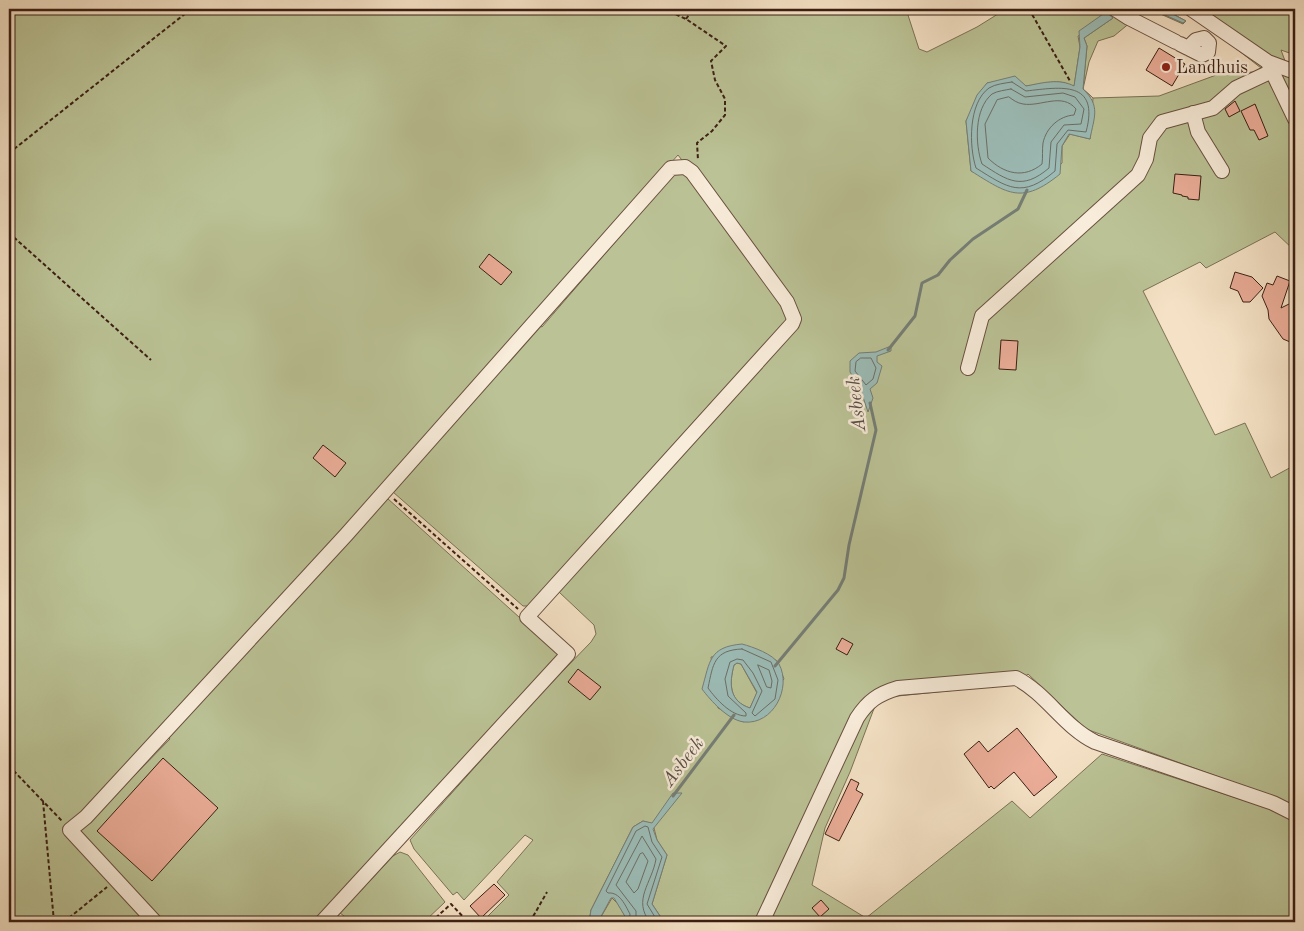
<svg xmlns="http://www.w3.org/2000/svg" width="1304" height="931" font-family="'Old Standard TT',serif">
<rect width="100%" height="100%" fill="#f5e2c6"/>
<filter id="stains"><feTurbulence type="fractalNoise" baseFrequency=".004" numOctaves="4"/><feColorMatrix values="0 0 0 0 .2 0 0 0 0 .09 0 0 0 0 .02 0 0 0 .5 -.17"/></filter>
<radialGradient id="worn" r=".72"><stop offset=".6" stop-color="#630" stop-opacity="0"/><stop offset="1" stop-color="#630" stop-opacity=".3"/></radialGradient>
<path fill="#bbc396" stroke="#7b7154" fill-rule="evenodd" d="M 9,9 L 906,9 L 919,49 L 927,52 L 977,27 L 1006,9 L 1122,9 L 1129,12 L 1156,11 L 1183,23 L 1185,21 L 1164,9 L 1186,21 L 1183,24 L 1156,12 L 1143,12 L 1114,36 L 1098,41 L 1089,62 L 1083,89 L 1093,98 L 1159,96 L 1219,74 L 1254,72 L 1261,68 L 1202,22 L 1181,9 L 1295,9 L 1295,55 L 1281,50 L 1295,88 L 1295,251 L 1275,232 L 1206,268 L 1200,262 L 1143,291 L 1215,435 L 1245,423 L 1271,478 L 1295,465 L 1295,922 L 664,922 L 652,904 L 667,855 L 657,840 L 653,824 L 643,821 L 633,827 L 591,910 L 589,922 L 484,922 L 483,921 L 509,895 L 497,882 L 533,840 L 525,835 L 464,900 L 457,892 L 453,895 L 414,849 L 410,840 L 532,703 L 591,642 L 596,634 L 594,625 L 559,592 L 794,327 L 800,314 L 678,155 L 529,321 L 542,327 L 665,184 L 675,173 L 684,173 L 783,301 L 788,323 L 529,606 L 523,606 L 393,492 L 387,498 L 560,654 L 317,922 L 9,922 ZM 1113,18 L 1084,38 L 1087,46 L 1083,89 L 1093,98 L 1090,139 L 1070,134 L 1062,146 L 1062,163 L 1026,193 L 971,171 L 966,121 L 987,83 C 1001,80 1013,86 1027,86 C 1044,85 1058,77 1074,87 L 1080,47 L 1078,36 ZM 766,655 L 777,661 L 784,679 L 744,722 L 718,708 L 711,657 ZM 1028,674 L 1086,729 L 1241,785 L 1258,805 L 1102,754 L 1030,818 L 1012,801 L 866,918 L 812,885 L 825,828 L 850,772 L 878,698 L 1016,684 ZM 161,727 L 170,739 L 85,826 Z
M 737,663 L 741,664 L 757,693 L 750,708 C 729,702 729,683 734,665 Z
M 400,852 L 408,855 L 445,902 L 424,922 L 352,922 L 340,913 L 393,856 Z
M 612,898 L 619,905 L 626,918 L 620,921 L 598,922 Z"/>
<path fill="#9cbdb8" stroke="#757e76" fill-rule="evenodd" d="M 1122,9 L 1163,9 L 1186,21 L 1183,23 L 1156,11 L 1129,12 Z
M 1106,12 L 1113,18 L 1084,38 L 1087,46 L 1083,89 C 1101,106 1094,117 1090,139 L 1069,134 L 1062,146 L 1060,174 C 1022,205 1008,194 971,171 L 966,121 L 977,95 L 987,83 L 1015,76 L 1026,86 C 1042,83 1059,78 1074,86 L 1080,47 L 1079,31 Z
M 891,346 L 891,351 L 877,356 L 877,362 L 882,366 L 877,383 L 870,389 L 873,398 L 868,412 L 860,388 L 850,372 L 850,361 L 859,353 L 876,352 Z
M 742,644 C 753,647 773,654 779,664 C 792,688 773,725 744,722 C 728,720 711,701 702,689 C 710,661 709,647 742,644 ZM 737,663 L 741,664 L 757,692 L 750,708 C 729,701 729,684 734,665 Z
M 673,793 L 682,793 L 653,829 L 657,840 L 667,855 L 652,904 L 664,922 L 589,922 L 591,910 L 633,827 L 643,821 L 652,823 ZM 611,898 L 614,898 L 626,918 L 620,921 L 598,922 Z"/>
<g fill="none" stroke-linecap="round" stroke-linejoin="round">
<path stroke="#6c6e66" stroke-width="1" d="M 1012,82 L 1026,91 C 1061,87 1100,80 1086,132 L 1068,130 L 1057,144 L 1055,171 C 1022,199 1008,188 976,168 C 969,147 968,103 989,88 C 995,84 1006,83 1012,82 Z
M 1011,89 L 1025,97 L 1063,93 L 1075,97 L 1084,109 L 1081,124 L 1064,125 L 1051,142 L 1049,168 C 1022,191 1008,181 982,164 C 975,144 974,109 992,94 C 997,91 1006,90 1011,89 Z
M 1009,97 C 1013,100 1017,103 1023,104 C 1041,107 1062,92 1076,109 L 1074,115 C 1059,116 1046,128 1043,143 C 1042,150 1043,157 1042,164 C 1024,179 1004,174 988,158 L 985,124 L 997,100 Z
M 861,358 L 871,358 L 876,368 L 873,379 L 866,385 L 855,371 L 856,362 Z
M 742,649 L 771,662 L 778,680 L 775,699 L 755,716 L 752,713 L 762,691 L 753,673 L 743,660 L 737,659 L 730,662 L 725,679 L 728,696 L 746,713 L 746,716 C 731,716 716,699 708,688 C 713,664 714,650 742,649 Z
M 758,665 L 769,670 L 772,681 L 771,688 L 767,687 Z
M 643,853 L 648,861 L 638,889 L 634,893 L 626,882 L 640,854 Z
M 629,922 L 630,914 C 625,905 620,892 608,893 L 606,891 L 636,831 L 645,826 L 648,827 L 652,842 L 662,857 L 647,904 L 658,922
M 636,922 L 636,911 L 616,885 L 642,836 L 656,859 C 652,883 632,900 650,922"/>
<path stroke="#757e76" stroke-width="3" d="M 888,350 L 915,316 L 922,283 L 938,275 L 950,260 L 973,239 L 1018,209 L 1027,190
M 775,666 L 838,590 L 844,578 L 849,545 L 876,430 L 870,403
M 673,796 L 734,715"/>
</g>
<path fill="#ebad98" stroke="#3b1f13" d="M 1159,48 L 1185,64 L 1172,86 L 1146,70 Z
M 1235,101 L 1240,111 L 1229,117 L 1225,109 Z
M 1255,104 L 1268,136 L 1259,140 L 1254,130 L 1250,130 L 1241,111 Z
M 1175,174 L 1201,176 L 1199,200 L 1188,199 L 1188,197 L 1182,196 L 1182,195 L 1173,193 Z
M 489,254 L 512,272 L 501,285 L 479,267 Z
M 1235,272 L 1252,277 L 1263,288 L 1250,302 L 1243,302 L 1238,291 L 1230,288 Z
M 1277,276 L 1290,281 L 1281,308 L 1295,301 L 1295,344 L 1283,339 L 1269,319 L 1268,310 L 1262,296 L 1267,283 L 1273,285 Z
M 1001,340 L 1018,341 L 1016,370 L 999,369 Z
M 323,445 L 346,463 L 335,477 L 313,458 Z
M 842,638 L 853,644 L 847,655 L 836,649 Z
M 578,669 L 601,687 L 590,700 L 568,682 Z
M 1017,728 L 1057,777 L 1034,796 L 1014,772 L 994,789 L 991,786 L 989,788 L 964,754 L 979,741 L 988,752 Z
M 163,758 L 218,808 L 152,881 L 97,831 Z
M 851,779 L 859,783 L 856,790 L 863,794 L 839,841 L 825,834 Z
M 494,884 L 505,895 L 481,918 L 470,906 Z
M 821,900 L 829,909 L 820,917 L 812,908 Z"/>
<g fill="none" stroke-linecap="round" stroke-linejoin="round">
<g stroke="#6a5040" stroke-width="16">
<path id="minor" d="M 1115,9 L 1129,18 L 1176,42
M 1191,9 L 1268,62 L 1295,72
M 1180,44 L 1202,55 L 1208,52 L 1209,43 L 1204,38 L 1196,40 L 1188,48
M 1269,65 L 1295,119
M 1193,113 L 1198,132 L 1222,171
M 968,368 L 982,316 L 1138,175 L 1146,159 L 1150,138 L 1162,122 L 1213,108 L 1236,88 L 1272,71
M 155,922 L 70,830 L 86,817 L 346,535 L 671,168 L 685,167 L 692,172 L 787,302 L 794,319 L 792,324 L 527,617 L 568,654 L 322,922
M 762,922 L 857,718 C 868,701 878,694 898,688 L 1016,678 C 1047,694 1064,727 1095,742 L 1273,803 L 1295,814"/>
</g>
<path stroke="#3b1f13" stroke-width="2" stroke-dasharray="4 2.5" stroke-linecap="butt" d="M 664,9 L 686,19 L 726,46 L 711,61 L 715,80 L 725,99 L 725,115 L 712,131 L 697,143 L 698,160
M 1029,9 L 1070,81
M 686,19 L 693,9
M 9,153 L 191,9
M 9,233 L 151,360
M 394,499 L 518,609
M 9,766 L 63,822
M 43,801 L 54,922
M 64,922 L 107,887
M 431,922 L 451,904 L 468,922
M 530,922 L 547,892"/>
<use href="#minor" stroke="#f8ecda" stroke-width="14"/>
</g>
<circle fill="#8f2418" stroke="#f8ecda" stroke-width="2" cx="1166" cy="67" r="5"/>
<g text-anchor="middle" stroke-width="5" stroke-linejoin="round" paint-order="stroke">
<g font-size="18" fill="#3b1f13" stroke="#f8ecda" text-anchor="start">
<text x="1176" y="73">Landhuis</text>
</g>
<g font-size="19" font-style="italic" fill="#584e45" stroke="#f8ecda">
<text transform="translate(855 404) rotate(-97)" y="7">Asbeek</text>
<text transform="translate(682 761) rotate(-53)" y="7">Asbeek</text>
</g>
</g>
<rect width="1304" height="931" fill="none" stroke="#f5e2c6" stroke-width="30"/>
<rect x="10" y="10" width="1284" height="911" fill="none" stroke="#3b1f13" stroke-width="2.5"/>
<rect x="15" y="15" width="1274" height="901" fill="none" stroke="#3b1f13"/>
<rect width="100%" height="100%" filter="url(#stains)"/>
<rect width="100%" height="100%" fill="url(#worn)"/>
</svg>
